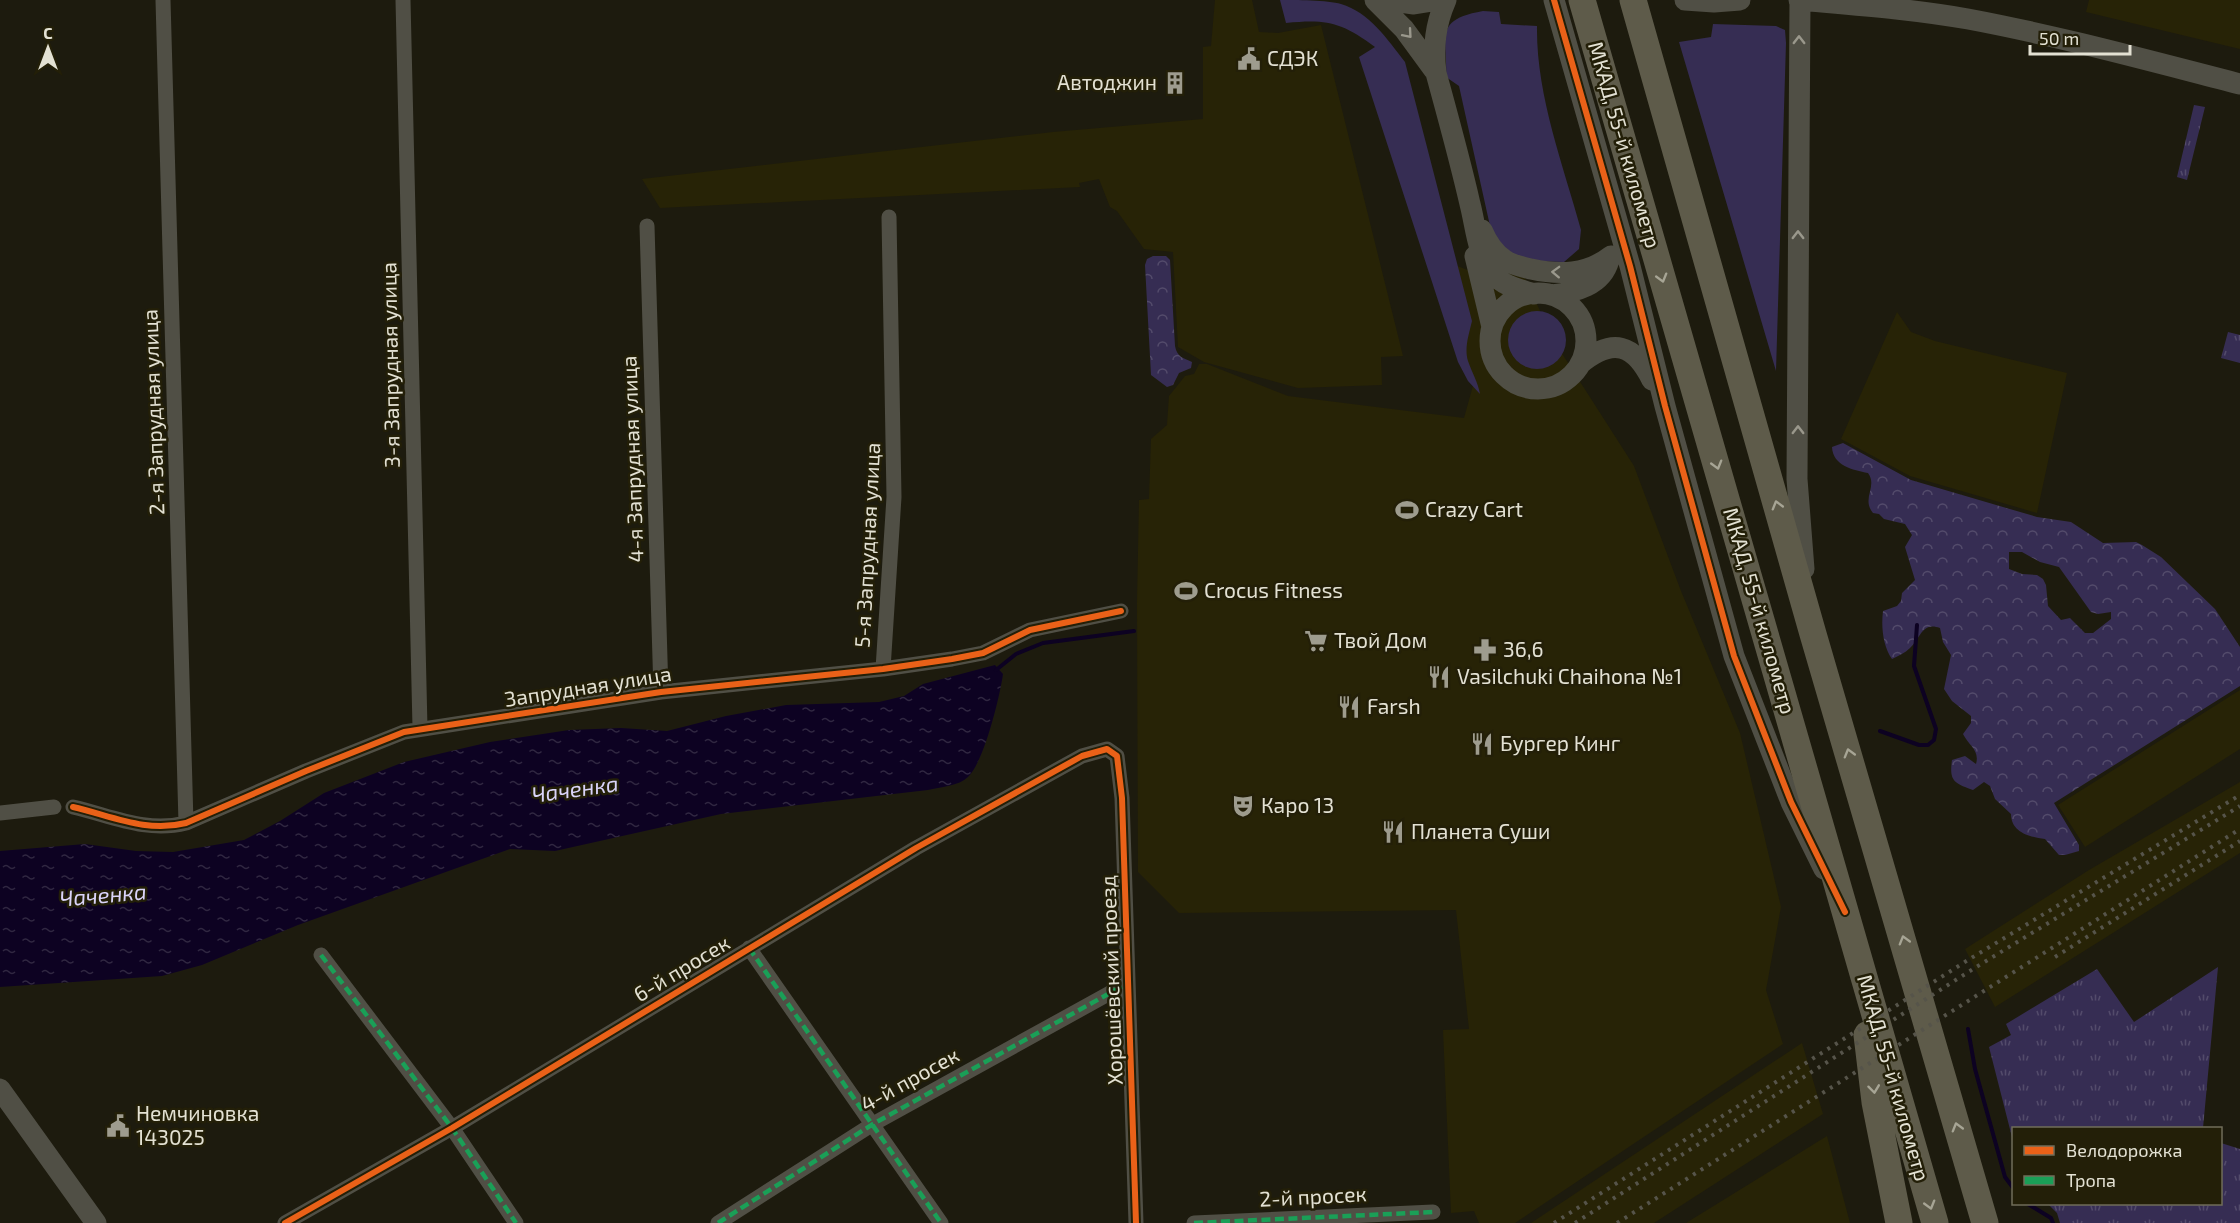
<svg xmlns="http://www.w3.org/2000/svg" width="2240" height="1223" font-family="'Exo 2',sans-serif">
<defs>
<pattern id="forest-crowns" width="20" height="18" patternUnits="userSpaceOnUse" patternTransform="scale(1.5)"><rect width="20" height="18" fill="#362d53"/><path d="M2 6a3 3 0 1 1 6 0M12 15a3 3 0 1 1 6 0" fill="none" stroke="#534b6b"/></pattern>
<pattern id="park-tufts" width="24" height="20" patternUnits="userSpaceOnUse" patternTransform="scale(1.5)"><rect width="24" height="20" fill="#362d53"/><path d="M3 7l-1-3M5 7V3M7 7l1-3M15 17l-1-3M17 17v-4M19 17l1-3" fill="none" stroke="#534b6b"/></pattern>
<pattern id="water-ripples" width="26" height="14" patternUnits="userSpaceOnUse" patternTransform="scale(1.5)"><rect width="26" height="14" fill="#0d0222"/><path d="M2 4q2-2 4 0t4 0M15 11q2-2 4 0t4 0" fill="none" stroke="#302741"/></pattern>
</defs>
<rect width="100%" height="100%" fill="#1d1b0e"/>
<path fill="#272306" d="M 1215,0 L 1252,0 L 1259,32 L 1278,33 L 1321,25 L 1403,356 L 1381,357 L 1382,385 L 1298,388 L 1204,362 L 1178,347 L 1173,252 L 1144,249 L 1117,211 L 1110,207 L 1099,179 L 1079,183 L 1080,187 L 660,208 L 642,179 L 1053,132 L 1203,119 L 1203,47 L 1211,46 Z
M 2089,0 L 2240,0 L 2240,49 L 2086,12 Z
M 1517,261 L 1554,341 L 1634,466 L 1681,591 L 1740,733 L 1781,907 L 1766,990 L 1783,1044 L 1515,1223 L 1479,1223 L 1474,1211 L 1451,1213 L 1443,1030 L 1469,1029 L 1456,910 L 1179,913 L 1138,872 L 1137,603 L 1139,500 L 1149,499 L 1151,439 L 1167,425 L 1169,396 L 1185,376 L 1194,374 L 1199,364 L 1207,364 L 1288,396 L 1464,418 L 1474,382 L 1454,349 L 1455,265 L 1475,273 Z
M 1897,312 L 1911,332 L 1935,341 L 2067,373 L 2037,513 L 1910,476 L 1841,439 Z
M 2240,690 L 2240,749 L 2085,847 L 2058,805 Z
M 2240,782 L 2240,853 L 1995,1007 L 1965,949 L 2089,870 Z
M 1802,1043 L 1823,1114 L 1654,1223 L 1531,1223 Z
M 1827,1136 L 1850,1223 L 1686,1223 Z"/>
<path fill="#362d53" d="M 1280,0 C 1295,0 1328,0 1341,4 C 1369,12 1388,40 1405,62 L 1472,321 C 1469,334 1464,348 1468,361 C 1472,373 1478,382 1480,394 L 1468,381 L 1458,362 L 1359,57 L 1375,47 C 1341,22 1327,19 1286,23 Z
M 1483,11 L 1499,12 L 1501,24 L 1537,26 C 1536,95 1563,164 1581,230 L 1579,249 L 1564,262 L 1533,261 L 1504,252 L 1492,235 L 1459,86 L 1446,77 C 1448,38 1432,20 1483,11 Z
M 1713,24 L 1776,26 L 1785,30 L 1786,43 L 1776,371 L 1679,42 L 1711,37 Z
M1508 340a29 29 0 1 1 58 0a29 29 0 1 1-58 0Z"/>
<path fill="url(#forest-crowns)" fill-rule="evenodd" d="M 1153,256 L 1166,256 L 1170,260 L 1175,346 C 1177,357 1183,358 1192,362 L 1191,368 L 1179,373 L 1173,385 L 1167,387 L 1151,375 L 1145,265 L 1147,259 Z
M 1843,443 L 1911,480 L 2037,517 L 2071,522 L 2103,543 L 2136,542 L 2142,545 L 2161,557 L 2215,609 L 2240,647 L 2240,686 L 2054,803 L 2079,845 L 2079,851 L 2065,855 L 2059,855 L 2045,839 C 2029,837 2011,832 2011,814 L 1995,799 L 1990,786 L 1984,782 L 1973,790 C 1954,783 1949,781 1952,760 L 1965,756 L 1976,764 C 1980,750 1969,746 1963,734 L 1971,723 L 1971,716 L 1952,701 L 1944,689 L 1951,655 L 1943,642 L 1940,628 C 1922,621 1920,639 1910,648 C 1905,653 1898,656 1892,659 C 1883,646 1881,627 1883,611 L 1897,606 L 1901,601 L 1902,593 L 1915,580 L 1905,547 L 1912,535 L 1905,524 L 1884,519 L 1879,514 L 1873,513 C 1861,498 1878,487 1868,473 C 1853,470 1833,466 1832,447 ZM 2009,552 L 2022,552 L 2040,562 L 2059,567 L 2091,612 L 2098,614 L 2111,612 L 2111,619 L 2093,633 L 2085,633 L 2070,618 L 2061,620 L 2048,606 L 2046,585 L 2043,579 L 2037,575 L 2022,574 L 2009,569 Z"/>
<path fill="url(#park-tufts)" d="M 2194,105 L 2205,107 L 2187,180 L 2177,177 Z
M 2228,332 L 2240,335 L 2240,363 L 2221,358 Z
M 2218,967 L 2203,1128 L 2014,1128 L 2013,1141 L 1989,1047 L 2011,1035 L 2006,1024 L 2097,969 L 2134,1022 Z
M 2221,1143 L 2240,1149 L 2240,1223 L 2060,1223 L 2057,1213 L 2048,1204 L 2220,1204 Z"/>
<path fill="url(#water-ripples)" d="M 995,665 L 1003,674 C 1000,696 984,762 968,777 C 959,786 940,787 928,790 L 721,814 L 555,851 L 510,849 L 298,925 L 202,965 L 162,976 L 0,987 L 0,851 L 85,844 L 136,851 L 173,852 L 244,840 L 280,821 L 324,793 L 404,762 L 490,742 L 569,730 L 621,728 L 667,731 L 726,716 L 786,705 L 879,702 L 904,696 L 923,684 Z"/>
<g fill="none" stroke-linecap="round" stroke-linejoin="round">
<path stroke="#0d0222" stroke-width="4" d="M 996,670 L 1016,654 L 1043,643 L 1134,631
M 1880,731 L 1919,745 L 1928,745 L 1934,740 L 1936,729 L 1914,666 L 1917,625
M 1968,1029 L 1975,1069 L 2005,1177 L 2014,1189
M 2028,1204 L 2051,1218 L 2053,1223"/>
<path stroke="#504f45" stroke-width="15" d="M 163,0 L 186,823
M 403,0 L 420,728
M 647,226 L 661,692
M 883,669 L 894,497 L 889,217
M 73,807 C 112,816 146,833 186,823 L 306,771 L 404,732 L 661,692 L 883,669 L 952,659 L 983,653 L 1030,630 L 1121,611
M 0,813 L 54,807
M 749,948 L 941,1223
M 321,955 L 452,1128 L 516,1223
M 285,1223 L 452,1128 L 916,848 L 1082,756 L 1107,749 L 1117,756 L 1122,798 L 1136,1223
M 718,1223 L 873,1124 L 1128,983
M 1194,1223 L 1433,1212"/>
<path stroke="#504f45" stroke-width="21" d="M 1375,0 L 1404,29 L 1434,70
M 1386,0 L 1414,4 L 1439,0
M 1446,0 C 1435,25 1433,47 1436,73 C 1448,117 1460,160 1470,204 C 1476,227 1477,254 1493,274 C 1503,286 1519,289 1534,294
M 1554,0 L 1630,266 L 1665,406 L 1734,656 L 1791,802 L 1824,869
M 1685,0 L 1714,2 L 1740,0
M 1799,0 C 1855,5 1912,9 1968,19 C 2059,36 2150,61 2240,84
M 1800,0 L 1797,479 L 1804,569
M 1482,230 C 1487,242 1494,253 1505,260 C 1512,265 1522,267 1531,269 C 1559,275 1587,275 1611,256
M 1475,256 L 1492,327
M1490 341a48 48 0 1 1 96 0a48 48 0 1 1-96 0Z
M 1552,295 C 1575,292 1602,286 1609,260
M 1580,364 C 1613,337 1634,344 1652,380
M 0,1089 L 96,1223"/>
<path stroke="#5e5b4a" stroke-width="27" d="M 1582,0 L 1935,1223
M 1633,0 L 1813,634 L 1985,1223
M 1867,1035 L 1875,1102 L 1899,1223"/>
<path stroke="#56544a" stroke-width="4" stroke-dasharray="3 6" stroke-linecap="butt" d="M 2055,957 L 2240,841
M 1554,1223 L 1968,960 L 2240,795
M 1575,1223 L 1973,969 L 2240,806
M 1617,1223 L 2240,829"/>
<path stroke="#1a9f57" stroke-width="4.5" stroke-dasharray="9 4.5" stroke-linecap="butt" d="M 749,948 L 941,1223
M 321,955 L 452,1128 L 516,1223
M 718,1223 L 873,1124 L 1128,983
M 1194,1223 L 1433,1212"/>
<g stroke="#231f08" stroke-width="10">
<path id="cycleway" d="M 1554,0 L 1630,266 L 1665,406 L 1734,656 L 1791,802 L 1845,912
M 73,807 C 112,816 146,833 186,823 L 306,771 L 404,732 L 661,692 L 883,669 L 952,659 L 983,653 L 1030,630 L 1121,611
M 285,1223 L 452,1128 L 916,848 L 1082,756 L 1107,749 L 1117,756 L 1122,798 L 1136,1223"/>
</g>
<use href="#cycleway" stroke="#ea6118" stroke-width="6"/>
</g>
<defs><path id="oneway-chevron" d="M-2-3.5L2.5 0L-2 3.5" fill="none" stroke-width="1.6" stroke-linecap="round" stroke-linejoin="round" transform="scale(1.5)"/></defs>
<g stroke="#9a988c">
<use href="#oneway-chevron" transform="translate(1408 34) rotate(49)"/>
<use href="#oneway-chevron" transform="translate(1799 40) rotate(-90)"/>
<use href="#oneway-chevron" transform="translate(1798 235) rotate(-90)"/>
<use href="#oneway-chevron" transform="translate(1556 272) rotate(-178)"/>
<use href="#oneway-chevron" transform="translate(1798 430) rotate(-90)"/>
</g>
<g stroke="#a7a595">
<use href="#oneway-chevron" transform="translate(1662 278) rotate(74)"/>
<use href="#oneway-chevron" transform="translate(1717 465) rotate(74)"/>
<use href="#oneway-chevron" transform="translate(1777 505) rotate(-106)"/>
<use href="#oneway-chevron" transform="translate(1849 753) rotate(-106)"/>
<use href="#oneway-chevron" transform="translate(1904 940) rotate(-106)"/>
<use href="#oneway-chevron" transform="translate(1874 1089) rotate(83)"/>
<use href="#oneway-chevron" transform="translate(1957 1127) rotate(-106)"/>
<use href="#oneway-chevron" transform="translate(1930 1205) rotate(74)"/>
</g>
<defs>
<g id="civic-bare" transform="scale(1.8)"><path d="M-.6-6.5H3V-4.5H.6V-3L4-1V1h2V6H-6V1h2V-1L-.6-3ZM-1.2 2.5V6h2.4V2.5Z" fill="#9e9c8e" stroke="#231f08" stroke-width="2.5" paint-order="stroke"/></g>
<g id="building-bare" transform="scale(1.8)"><path d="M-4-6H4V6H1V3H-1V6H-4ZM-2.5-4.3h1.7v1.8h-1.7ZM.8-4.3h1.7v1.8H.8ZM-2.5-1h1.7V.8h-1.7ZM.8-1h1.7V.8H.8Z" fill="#9e9c8e" stroke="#231f08" stroke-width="2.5" paint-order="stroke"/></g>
<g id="stadium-bare" transform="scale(1.8)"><path d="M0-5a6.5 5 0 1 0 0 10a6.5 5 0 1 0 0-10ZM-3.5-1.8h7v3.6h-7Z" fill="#9e9c8e" stroke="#231f08" stroke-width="2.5" paint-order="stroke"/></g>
<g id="supermarket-bare" transform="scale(1.8)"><path d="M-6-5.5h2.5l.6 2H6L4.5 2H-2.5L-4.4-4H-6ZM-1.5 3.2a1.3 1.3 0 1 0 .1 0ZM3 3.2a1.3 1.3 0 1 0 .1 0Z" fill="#9e9c8e" stroke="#231f08" stroke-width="2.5" paint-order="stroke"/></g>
<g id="pharmacy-bare" transform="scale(1.8)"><path d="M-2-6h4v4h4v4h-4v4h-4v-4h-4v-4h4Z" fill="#9e9c8e" stroke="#231f08" stroke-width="2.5" paint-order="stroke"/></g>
<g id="restaurant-bare" transform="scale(1.8)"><path d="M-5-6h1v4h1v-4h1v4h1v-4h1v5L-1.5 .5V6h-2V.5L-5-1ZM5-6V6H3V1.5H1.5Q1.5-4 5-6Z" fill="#9e9c8e" stroke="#231f08" stroke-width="2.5" paint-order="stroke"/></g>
<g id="theatre-bare" transform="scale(1.8)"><path d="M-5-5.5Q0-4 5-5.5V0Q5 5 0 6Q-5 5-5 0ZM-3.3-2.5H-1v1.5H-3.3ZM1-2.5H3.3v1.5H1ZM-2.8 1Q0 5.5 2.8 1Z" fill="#9e9c8e" stroke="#231f08" stroke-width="2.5" paint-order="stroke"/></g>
</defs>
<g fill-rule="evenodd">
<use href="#civic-bare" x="1249" y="59"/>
<use href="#building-bare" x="1175" y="83"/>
<use href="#stadium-bare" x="1407" y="510"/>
<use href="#stadium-bare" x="1186" y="591"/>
<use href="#supermarket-bare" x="1316" y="641"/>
<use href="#pharmacy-bare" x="1485" y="650"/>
<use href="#restaurant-bare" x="1439" y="677"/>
<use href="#restaurant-bare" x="1349" y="707"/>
<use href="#restaurant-bare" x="1482" y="744"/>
<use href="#theatre-bare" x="1243" y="806"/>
<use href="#restaurant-bare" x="1393" y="832"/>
<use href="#civic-bare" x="118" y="1126"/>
</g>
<g text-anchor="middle" stroke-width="5" stroke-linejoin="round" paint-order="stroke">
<g font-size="21" fill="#e3e1d3" stroke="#231f08" text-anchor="start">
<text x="1267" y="66">СДЭК</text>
<text x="1157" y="90" text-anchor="end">Автоджин</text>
<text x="1425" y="517">Crazy Cart</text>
<text x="1204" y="598">Crocus Fitness</text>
<text x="1334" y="648">Твой Дом</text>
<text x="1503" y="657">36,6</text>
<text x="1457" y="684">Vasilchuki Chaihona №1</text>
<text x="1367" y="714">Farsh</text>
<text x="1500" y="751">Бургер Кинг</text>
<text x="1261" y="813">Каро 13</text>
<text x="1411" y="839">Планета Суши</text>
<text x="136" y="1121">Немчиновка<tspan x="136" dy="24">143025</tspan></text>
</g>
<g font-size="21" fill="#e3e1d3" stroke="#231f08">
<text transform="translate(1624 145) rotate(74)" y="7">МКАД, 55-й километр</text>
<text transform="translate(391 365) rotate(-91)" y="7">3-я Запрудная улица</text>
<text transform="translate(154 412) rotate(-92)" y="7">2-я Запрудная улица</text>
<text transform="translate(633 459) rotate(-92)" y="7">4-я Запрудная улица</text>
<text transform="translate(868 545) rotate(-87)" y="7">5-я Запрудная улица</text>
<text transform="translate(1759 611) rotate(74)" y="7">МКАД, 55-й километр</text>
<text transform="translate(588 687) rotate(-9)" y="7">Запрудная улица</text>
<text transform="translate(682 969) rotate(-31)" y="7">6-й просек</text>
<text transform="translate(1112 980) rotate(-92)" y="7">Хорошёвский проезд</text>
<text transform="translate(1893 1078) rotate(74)" y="7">МКАД, 55-й километр</text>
<text transform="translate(910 1080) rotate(-29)" y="7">4-й просек</text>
<text transform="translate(1313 1197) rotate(-3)" y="7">2-й просек</text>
</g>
<g font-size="22" font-style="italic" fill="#dad4f9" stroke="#231f08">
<text transform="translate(575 789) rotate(-8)" y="8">Чаченка</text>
<text transform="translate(103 895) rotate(-5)" y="8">Чаченка</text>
</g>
</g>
<rect x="2012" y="1127" width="210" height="78" fill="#231f08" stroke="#706d59" stroke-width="1.5"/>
<rect x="2024" y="1146" width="30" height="9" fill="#ea6118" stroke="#706d59" stroke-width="1.5"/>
<text x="2066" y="1157" font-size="18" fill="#e3e1d3">Велодорожка</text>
<rect x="2024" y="1176" width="30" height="9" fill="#1a9f57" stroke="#706d59" stroke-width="1.5"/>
<text x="2066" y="1187" font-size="18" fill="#e3e1d3">Тропа</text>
<g transform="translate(48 48)" stroke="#231f08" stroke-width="4.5" paint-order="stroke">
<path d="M0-4.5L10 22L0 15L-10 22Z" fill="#e3e1d3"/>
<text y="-9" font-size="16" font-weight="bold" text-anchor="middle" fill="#e3e1d3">С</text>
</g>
<path d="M2030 45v9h100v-9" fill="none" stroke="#e3e1d3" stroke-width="3"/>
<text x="2039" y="45" font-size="18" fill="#e3e1d3" stroke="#231f08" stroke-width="4.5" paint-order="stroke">50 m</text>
</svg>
